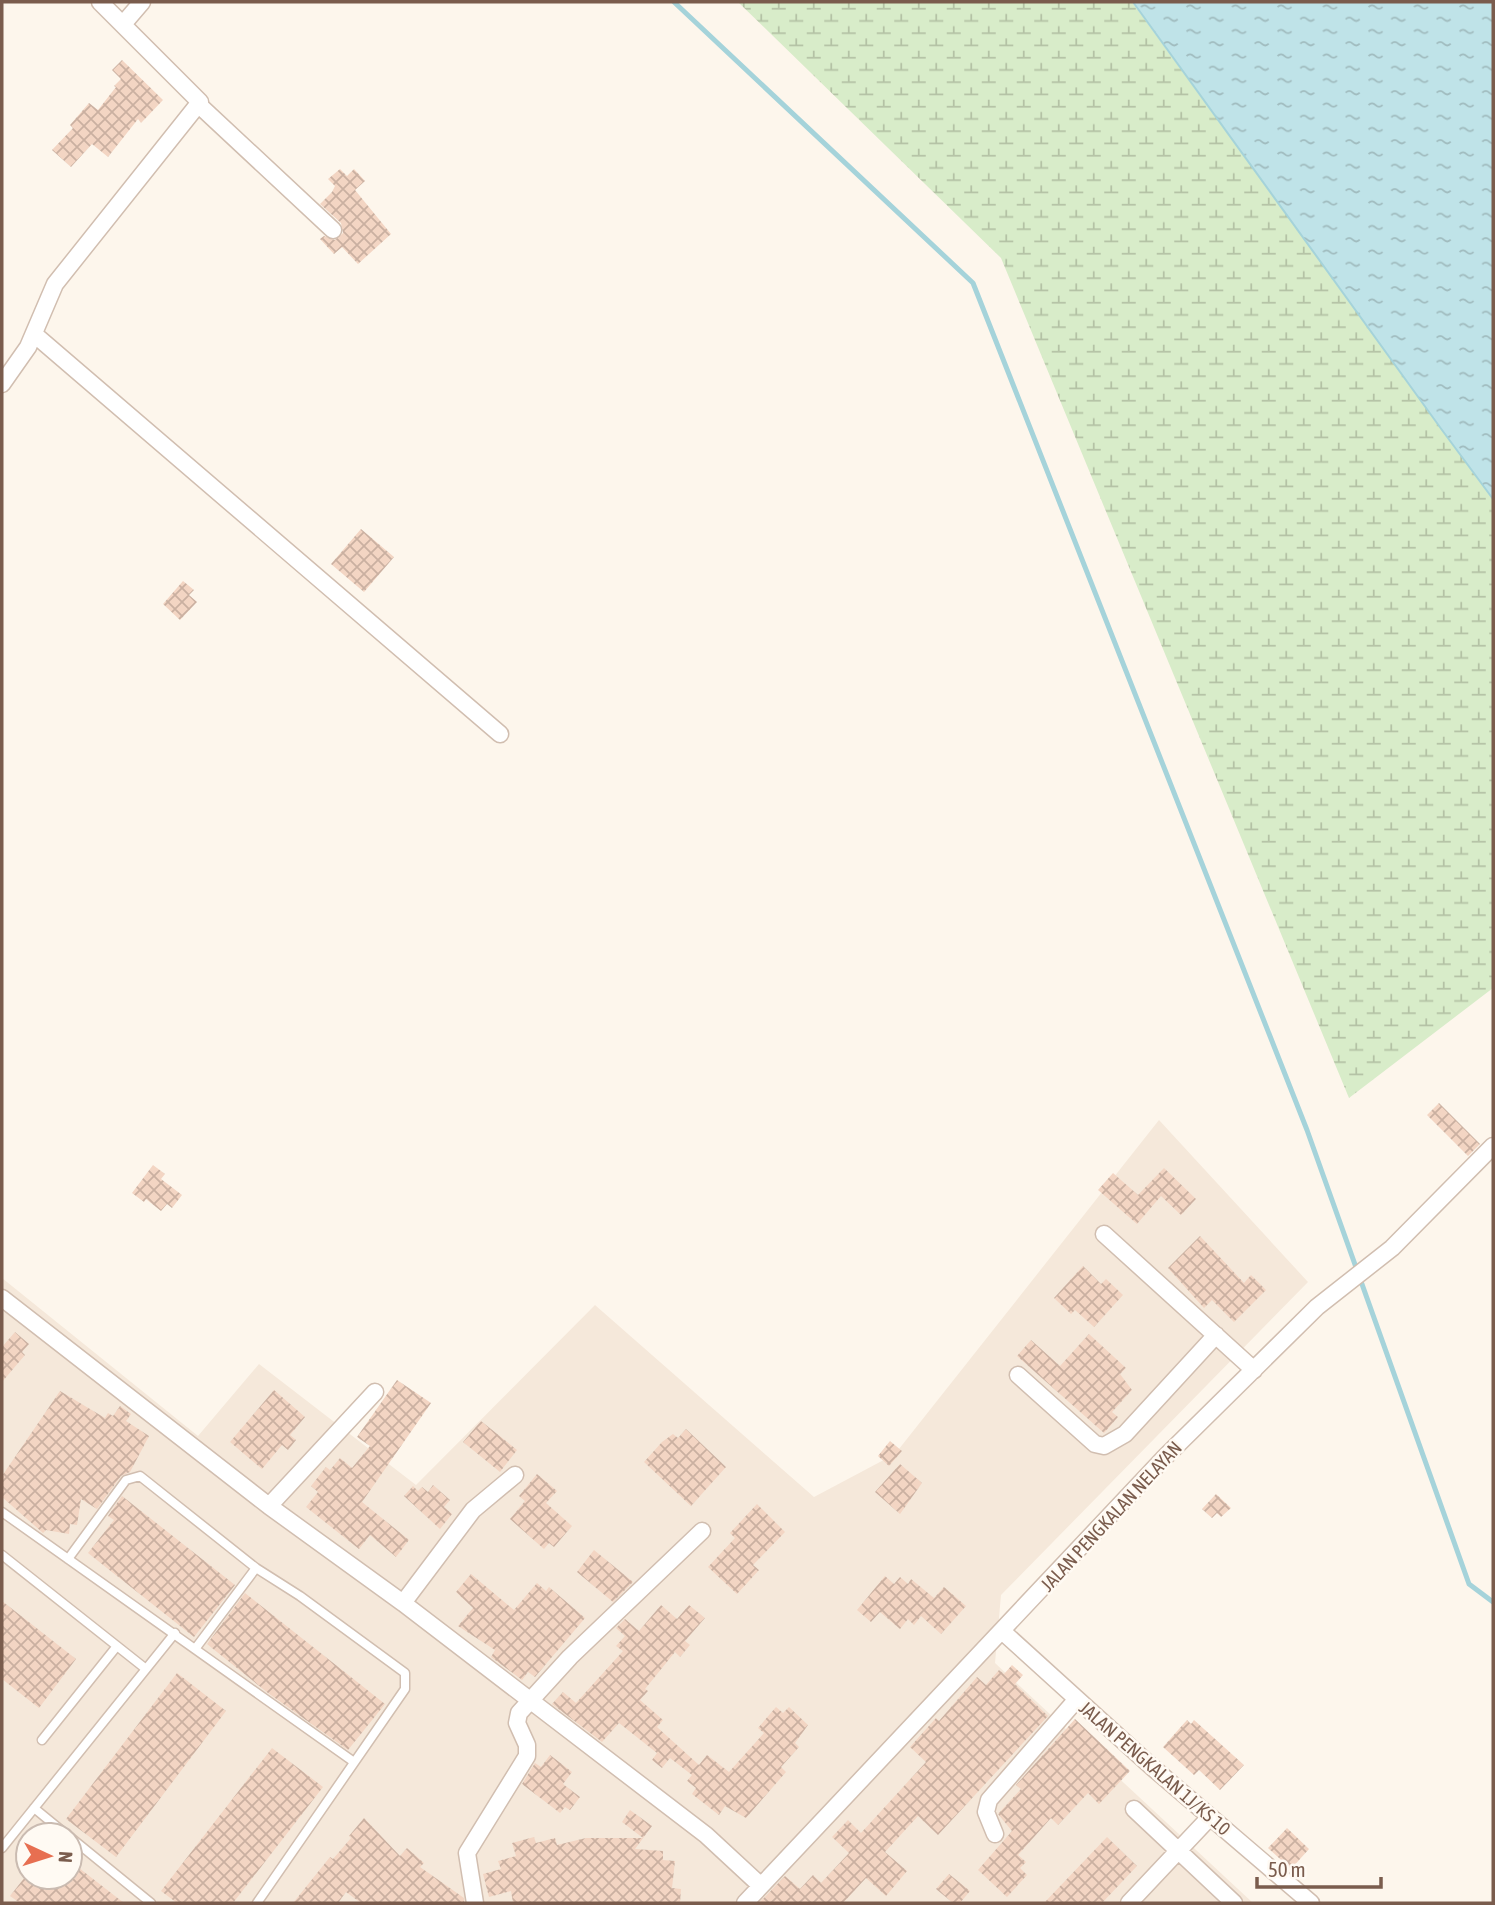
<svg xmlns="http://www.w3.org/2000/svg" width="1495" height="1905" font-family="'Asap Condensed',sans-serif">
<defs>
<pattern id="wetland-marsh" width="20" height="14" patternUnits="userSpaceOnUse" patternTransform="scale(1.75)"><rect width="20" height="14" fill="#d8ecc9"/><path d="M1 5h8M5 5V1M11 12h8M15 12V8" fill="none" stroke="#b4c2a5"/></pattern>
<pattern id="water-ripples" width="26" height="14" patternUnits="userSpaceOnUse" patternTransform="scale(1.75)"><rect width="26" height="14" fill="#bfe3e8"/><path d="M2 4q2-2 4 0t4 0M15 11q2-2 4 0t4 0" fill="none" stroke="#a0bbbe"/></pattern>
<pattern id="building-cross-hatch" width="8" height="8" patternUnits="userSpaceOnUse" patternTransform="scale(1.75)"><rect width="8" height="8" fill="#f3d5c3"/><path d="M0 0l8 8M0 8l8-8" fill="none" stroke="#cab0a1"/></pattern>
</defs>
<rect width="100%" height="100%" fill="#fdf6ec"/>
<path fill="#f5e8da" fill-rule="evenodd" d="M 1159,1120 L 1308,1282 L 1001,1595 L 995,1663 L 1253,1903 L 2,1903 L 2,1278 L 198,1436 L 259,1364 L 416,1485 L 595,1305 L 814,1497 L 895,1454 ZM 28,1835 L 70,1835 L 70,1877 L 28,1877 Z"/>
<path fill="url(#wetland-marsh)" d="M 738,2 L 1132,2 L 1493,499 L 1493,988 L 1349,1098 L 1001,258 Z"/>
<path fill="url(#water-ripples)" stroke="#a5d3da" stroke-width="2" d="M 1133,2 L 1493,2 L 1493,499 L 1442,430 Z"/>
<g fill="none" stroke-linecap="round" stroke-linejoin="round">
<path stroke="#a5d3da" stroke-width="5" d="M 674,2 L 973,283 L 1307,1130 L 1469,1584 L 1493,1602"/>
</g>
<path fill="url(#building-cross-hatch)" d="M 122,60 L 163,100 L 141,123 L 138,119 L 108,157 L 92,144 L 71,167 L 52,150 L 73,128 L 70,125 L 89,103 L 98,110 L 116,87 L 114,86 L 121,79 L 112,70 Z
M 340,169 L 347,176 L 354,169 L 365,181 L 355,190 L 391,234 L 358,264 L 342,247 L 334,254 L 320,239 L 324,236 L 335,240 L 343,233 L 341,223 L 320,204 L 332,192 L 335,186 L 328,179 Z
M 361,529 L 394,557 L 364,592 L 331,564 Z
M 183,581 L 194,590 L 189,595 L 197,602 L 180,620 L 163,604 Z
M 1439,1103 L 1480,1144 L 1468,1156 L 1427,1115 Z
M 153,1165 L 165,1174 L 161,1179 L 182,1195 L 172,1208 L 167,1204 L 161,1211 L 146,1199 L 144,1202 L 132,1193 Z
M 1164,1168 L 1196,1199 L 1181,1215 L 1161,1196 L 1137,1224 L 1098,1190 L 1113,1173 L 1138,1195 Z
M 1200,1236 L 1244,1283 L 1251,1275 L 1266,1290 L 1234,1322 L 1212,1300 L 1204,1308 L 1168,1268 Z
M 1083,1266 L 1101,1284 L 1106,1279 L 1123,1295 L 1094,1327 L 1075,1310 L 1071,1314 L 1054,1298 Z
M 15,1332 L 29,1344 L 22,1352 L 25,1355 L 2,1382 L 2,1347 Z
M 1089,1334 L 1126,1368 L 1120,1374 L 1132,1390 L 1112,1412 L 1118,1417 L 1104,1433 L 1017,1356 L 1031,1340 L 1060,1366 Z
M 397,1380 L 431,1403 L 362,1502 L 409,1540 L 396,1557 L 370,1535 L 359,1549 L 306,1507 L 318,1492 L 311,1486 L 326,1467 L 330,1470 L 340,1458 L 352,1468 L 370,1446 L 357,1437 Z
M 274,1390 L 305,1417 L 290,1435 L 296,1440 L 288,1450 L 282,1445 L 262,1469 L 230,1442 Z
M 60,1391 L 105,1418 L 108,1413 L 113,1416 L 120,1406 L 131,1414 L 126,1421 L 149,1436 L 130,1472 L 121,1476 L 97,1509 L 81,1499 L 77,1525 L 70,1524 L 69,1534 L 46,1530 L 43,1533 L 2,1497 L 2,1476 Z
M 481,1421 L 517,1450 L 500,1472 L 463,1442 Z
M 686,1429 L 726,1467 L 691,1506 L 644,1462 L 662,1442 L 673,1434 L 678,1438 Z
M 890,1441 L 902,1451 L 889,1466 L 878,1456 Z
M 900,1464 L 922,1483 L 900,1514 L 875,1492 Z
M 537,1474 L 557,1491 L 546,1503 L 572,1526 L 554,1547 L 549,1543 L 544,1549 L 510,1519 L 525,1501 L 519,1496 Z
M 433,1485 L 450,1500 L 444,1507 L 452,1514 L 440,1529 L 404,1496 L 413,1486 L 418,1491 L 422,1487 L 428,1492 Z
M 1216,1494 L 1231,1508 L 1221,1517 L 1217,1513 L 1212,1518 L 1202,1509 Z
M 122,1496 L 235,1585 L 194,1637 L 88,1553 L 114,1520 L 108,1516 Z
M 757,1504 L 785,1532 L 753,1565 L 759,1570 L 737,1594 L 708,1567 L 735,1538 L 730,1533 Z
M 594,1550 L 633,1582 L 613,1602 L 577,1572 Z
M 471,1574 L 514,1610 L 537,1583 L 546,1591 L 549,1587 L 585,1618 L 535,1677 L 528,1672 L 522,1680 L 491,1657 L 495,1650 L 458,1626 L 473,1608 L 456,1592 Z
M 885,1576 L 894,1584 L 900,1577 L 908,1584 L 911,1579 L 934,1598 L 944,1587 L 966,1606 L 941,1634 L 921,1616 L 914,1625 L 908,1619 L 900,1629 L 880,1612 L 871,1622 L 857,1610 Z
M 245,1593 L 385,1704 L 348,1750 L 268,1693 L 207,1644 Z
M 2,1601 L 76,1659 L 39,1708 L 2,1679 Z
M 661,1605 L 677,1619 L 689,1605 L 705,1618 L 685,1641 L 690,1645 L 680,1657 L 675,1652 L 645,1689 L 648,1691 L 640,1700 L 663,1720 L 657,1727 L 699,1765 L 707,1755 L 729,1772 L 764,1733 L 758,1728 L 776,1707 L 783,1713 L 789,1707 L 808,1725 L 795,1743 L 799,1747 L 781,1767 L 786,1772 L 746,1818 L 725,1806 L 719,1815 L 692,1794 L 696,1788 L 687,1781 L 692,1775 L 670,1758 L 662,1768 L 652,1760 L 657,1753 L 619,1723 L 602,1742 L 552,1704 L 563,1692 L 576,1703 L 623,1651 L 616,1646 L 625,1636 L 616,1628 L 625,1619 L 639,1631 Z
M 1012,1665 L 1023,1675 L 1015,1684 L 1048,1716 L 938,1835 L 918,1816 L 885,1852 L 907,1871 L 886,1896 L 866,1878 L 843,1903 L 759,1903 L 785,1876 L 800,1889 L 813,1875 L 821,1883 L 849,1853 L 832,1837 L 848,1820 L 861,1833 L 926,1762 L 910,1747 L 936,1718 L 939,1721 L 977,1677 L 986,1685 L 999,1670 L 1004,1674 Z
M 177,1673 L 226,1711 L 116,1857 L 66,1819 Z
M 1075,1719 L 1130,1771 L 1099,1804 L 1088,1793 L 1058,1825 L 1051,1818 L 1018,1855 L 1026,1862 L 1020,1868 L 1027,1875 L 1007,1897 L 978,1870 L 1012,1831 L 998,1814 L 1021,1789 L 1016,1785 Z
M 1187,1720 L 1191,1724 L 1194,1720 L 1244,1765 L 1220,1790 L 1199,1770 L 1194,1775 L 1163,1747 Z
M 272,1748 L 323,1787 L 233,1903 L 177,1903 L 161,1891 Z
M 550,1755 L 572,1772 L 563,1784 L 580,1797 L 570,1810 L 565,1807 L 560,1813 L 522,1784 L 535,1763 L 541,1767 Z
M 630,1810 L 652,1826 L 635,1849 L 663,1851 L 663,1860 L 675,1861 L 672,1888 L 681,1889 L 680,1903 L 513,1903 L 511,1891 L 489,1897 L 483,1874 L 501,1869 L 498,1861 L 516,1856 L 512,1843 L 534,1837 L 536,1843 L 555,1838 L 557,1845 L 586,1838 L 643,1838 L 622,1822 Z
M 364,1818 L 400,1856 L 407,1848 L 424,1863 L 420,1867 L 464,1898 L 464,1903 L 361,1903 L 346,1892 L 338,1903 L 293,1903 L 330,1857 L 333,1859 L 351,1838 L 349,1836 Z
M 1287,1828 L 1309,1849 L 1291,1869 L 1268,1848 Z
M 1107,1837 L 1137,1866 L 1102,1903 L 1044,1903 Z
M 70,1861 L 124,1903 L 20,1903 L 10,1896 L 25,1877 L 70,1877 Z
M 949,1874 L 970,1891 L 960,1903 L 953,1903 L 936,1889 Z"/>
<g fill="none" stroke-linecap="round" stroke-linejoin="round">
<g stroke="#d1beb0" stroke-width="11">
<path id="lane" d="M 2,1512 L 354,1762
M 2,1555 L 146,1669
M 68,1559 L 126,1480 L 140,1476 L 256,1568 L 300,1596 L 405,1673 L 405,1689 L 257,1903
M 195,1649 L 256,1568
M 42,1740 L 117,1646
M 34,1808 L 67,1835
M 70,1837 L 151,1903
M 2,1848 L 175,1633"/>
</g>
<g stroke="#d1beb0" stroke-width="19">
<path id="street" d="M 124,23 L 142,2
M 199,105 L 333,230
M 34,334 L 500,734
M 2,384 L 28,347 L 55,284 L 200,102 L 100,2
M 1104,1234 L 1254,1370
M 2,1298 L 269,1506 L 403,1603 L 706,1835 L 761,1886
M 1018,1375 L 1095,1444 L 1104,1446 L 1125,1434 L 1216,1335
M 269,1506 L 375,1392
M 403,1603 L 473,1510 L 515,1475
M 1002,1631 L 1152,1767 L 1311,1903
M 1134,1809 L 1234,1903
M 995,1834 L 986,1812 L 989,1800 L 1077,1699
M 475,1903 L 467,1853 L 527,1756 L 527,1745 L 517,1723 L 519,1713 L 570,1657 L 702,1531
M 745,1903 L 1165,1457 L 1317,1307 L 1392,1248 L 1493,1146
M 1129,1903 L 1210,1817"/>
</g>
<use href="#lane" stroke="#fff" stroke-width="8"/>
<use href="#street" stroke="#fff" stroke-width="16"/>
</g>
<g text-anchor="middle" stroke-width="5" stroke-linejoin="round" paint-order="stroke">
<g font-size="19" fill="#7a5c4d" stroke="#fffaf3">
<text transform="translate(1111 1516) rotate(-47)" y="7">JALAN PENGKALAN NELAYAN</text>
<text transform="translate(1155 1768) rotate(41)" y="7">JALAN PENGKALAN 1J/KS 10</text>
</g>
</g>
<rect width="1495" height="1905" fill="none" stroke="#7a5c4d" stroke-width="7"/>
<g transform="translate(49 1856) rotate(94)"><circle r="33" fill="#fffaf3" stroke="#cabbb1" stroke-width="2"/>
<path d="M0-5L12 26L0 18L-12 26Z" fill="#e76f51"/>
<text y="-10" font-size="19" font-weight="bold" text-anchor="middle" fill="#7a5c4d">N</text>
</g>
<path d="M1257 1877v10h124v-10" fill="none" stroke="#7a5c4d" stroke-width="3.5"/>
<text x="1268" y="1877" font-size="21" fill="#7a5c4d" stroke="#fffaf3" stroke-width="5" paint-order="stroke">50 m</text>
</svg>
